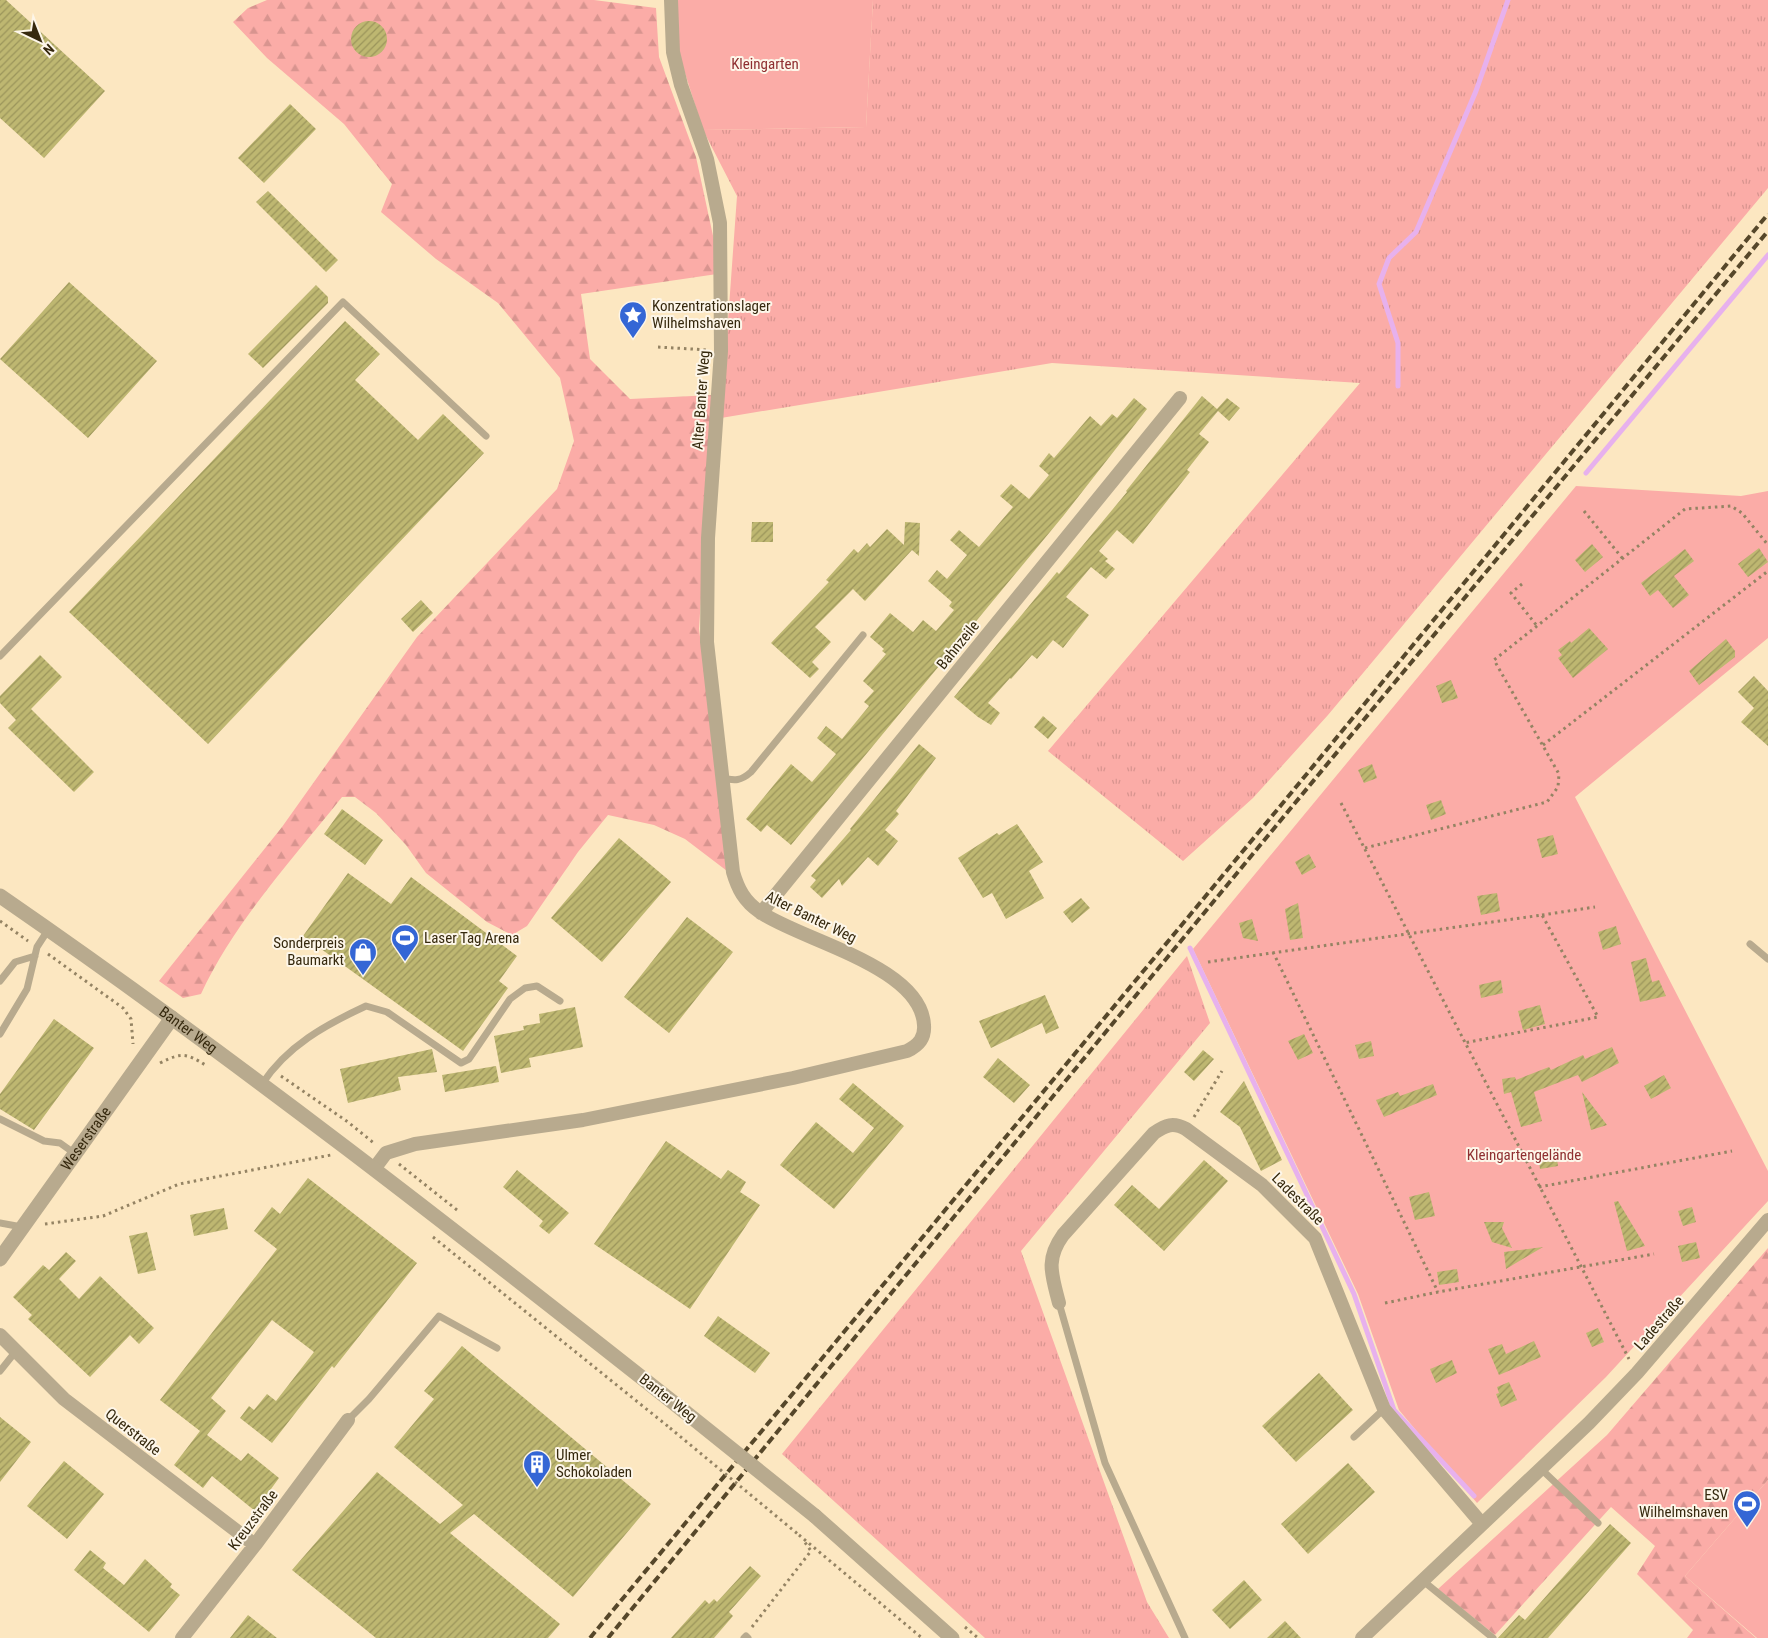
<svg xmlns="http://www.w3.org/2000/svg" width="1768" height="1638" font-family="'Roboto Condensed',sans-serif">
<defs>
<pattern id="grass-tufts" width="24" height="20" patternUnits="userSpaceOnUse" patternTransform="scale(1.25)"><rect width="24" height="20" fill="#fbaca7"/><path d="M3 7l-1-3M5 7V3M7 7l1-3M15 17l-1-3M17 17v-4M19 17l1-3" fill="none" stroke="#d8948f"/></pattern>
<pattern id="forest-firs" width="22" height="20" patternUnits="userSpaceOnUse" patternTransform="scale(1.25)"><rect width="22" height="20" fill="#fbaca7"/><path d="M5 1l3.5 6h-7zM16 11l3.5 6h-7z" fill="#d8948f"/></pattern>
<pattern id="building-hatch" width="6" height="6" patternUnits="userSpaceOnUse" patternTransform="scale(1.25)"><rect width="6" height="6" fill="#beb771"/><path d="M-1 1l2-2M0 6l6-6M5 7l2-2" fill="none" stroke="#9b955b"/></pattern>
</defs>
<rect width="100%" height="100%" fill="#fce7c1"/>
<path fill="url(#grass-tufts)" d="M 873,0 L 1768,0 L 1768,188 L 1328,715 L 1253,798 L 1183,861 L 1048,751 L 1360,383 L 1052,363 L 721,418 L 737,196 L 703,130 L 866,127 Z
M 1187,956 L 1210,1023 L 1021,1251 L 1147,1602 L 1169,1638 L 985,1638 L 782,1454 Z"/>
<path fill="url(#forest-firs)" d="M 267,0 L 594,0 L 656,8 L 659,57 L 696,157 L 715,245 L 717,274 L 581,294 L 590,359 L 630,399 L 714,395 L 699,629 L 731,874 L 685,839 L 654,825 L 608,815 L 578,852 L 527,926 L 512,935 L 487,922 L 426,873 L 406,845 L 376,813 L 355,797 L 342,797 C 292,860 235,921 201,994 L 183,998 L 159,981 L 282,827 L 417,637 L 557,489 L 574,441 L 560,378 L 498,303 L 436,259 L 381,212 L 392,184 L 344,124 L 267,58 L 233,22 L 248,8 Z
M 1768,1248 L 1768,1480 L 1685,1576 L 1756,1638 L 1687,1638 L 1693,1630 L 1637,1574 L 1655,1546 L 1611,1507 L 1495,1635 L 1438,1589 L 1607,1435 Z"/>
<path fill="#fbaca7" d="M 675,0 L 873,0 L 866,127 L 703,130 L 679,54 Z
M 1576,486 L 1741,496 L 1768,491 L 1768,638 L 1575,797 L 1768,1171 L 1768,1201 L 1606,1377 L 1477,1503 L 1399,1410 L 1358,1294 L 1193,949 Z
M 1768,1480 L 1768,1638 L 1757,1638 L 1685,1576 Z"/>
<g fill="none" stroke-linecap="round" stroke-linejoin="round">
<path stroke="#e7b1ed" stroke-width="5" d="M 1398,386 L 1398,343 L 1379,284 L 1389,258 L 1416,232 L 1476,91 L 1508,0
M 1586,473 L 1768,255
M 1190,948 L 1354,1294 L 1394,1410 L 1474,1496"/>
</g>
<path fill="url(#building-hatch)" d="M 0,0 L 6,0 L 105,91 L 44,158 L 0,118 Z
M351 39a18 18 0 1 1 36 0a18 18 0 1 1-36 0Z
M 290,104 L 316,129 L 264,183 L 238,158 Z
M 268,191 L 338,260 L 326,272 L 256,202 Z
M 69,282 L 157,361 L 88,438 L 0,359 Z
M 316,285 L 328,297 L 328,303 L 263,368 L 248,354 Z
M 345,321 L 380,354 L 355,380 L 418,440 L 443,414 L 484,453 L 208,744 L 69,612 Z
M 1202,396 L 1217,409 L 1227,398 L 1240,408 L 1229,421 L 1218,411 L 1199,434 L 1209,442 L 1187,470 L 1190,472 L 1133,544 L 1117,530 L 1099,551 L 1108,559 L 1105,561 L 1115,569 L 1106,579 L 1091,567 L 1066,597 L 1089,615 L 1063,648 L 1053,640 L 1037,659 L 1032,655 L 1011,679 L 1010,678 L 988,703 L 1000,713 L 991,725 L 978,717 L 954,697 L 1057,572 L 1059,574 L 1127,492 L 1126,491 Z
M 1134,398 L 1147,409 L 1064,515 L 791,845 L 767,825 L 761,832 L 746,819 L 791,764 L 812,782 L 836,754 L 817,738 L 826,726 L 842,739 L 869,706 L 864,702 L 874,691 L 863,681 L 886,654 L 882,651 L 884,649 L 870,637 L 890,613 L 913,632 L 923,620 L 936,631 L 954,610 L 949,606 L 952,602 L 928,581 L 937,570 L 947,579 L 967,555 L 950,540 L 959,530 L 979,547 L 1013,507 L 1000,496 L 1011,484 L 1029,499 L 1049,475 L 1039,466 L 1049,453 L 1054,458 L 1090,416 L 1101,426 L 1112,414 L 1117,418 Z
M 752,522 L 773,522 L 773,542 L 751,542 Z
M 905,522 L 920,523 L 919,556 L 912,550 L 865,601 L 853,589 L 815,627 L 831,642 L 812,662 L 819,669 L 810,678 L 771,643 L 829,582 L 826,580 L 854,549 L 858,553 L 867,543 L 870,547 L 887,529 L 904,545 Z
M 1592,544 L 1603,557 L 1585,572 L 1575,560 Z
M 1759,548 L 1768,562 L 1748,577 L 1738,564 Z
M 1685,549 L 1694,561 L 1674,576 L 1689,595 L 1673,608 L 1658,590 L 1650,596 L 1641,583 Z
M 421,600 L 433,613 L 413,632 L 401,619 Z
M 1589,628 L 1608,649 L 1573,678 L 1558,658 L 1562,655 L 1558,650 L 1570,641 L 1571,643 Z
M 1726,639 L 1735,651 L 1735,657 L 1699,685 L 1689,671 Z
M 40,655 L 62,677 L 31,709 L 94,772 L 74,792 L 8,728 L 16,720 L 0,703 L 0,696 Z
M 1754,676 L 1768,691 L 1768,746 L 1741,722 L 1754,708 L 1738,692 Z
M 1451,680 L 1458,698 L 1442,703 L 1436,686 Z
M 1043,716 L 1057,728 L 1048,739 L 1034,727 Z
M 919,744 L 936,758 L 896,811 L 899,814 L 885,830 L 898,841 L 878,866 L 868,857 L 842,886 L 839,879 L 822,898 L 810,887 L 816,880 L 811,876 L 851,830 L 850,829 Z
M 1372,764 L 1377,778 L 1364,783 L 1358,770 Z
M 1441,800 L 1446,814 L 1431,820 L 1426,805 Z
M 342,809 L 383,840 L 365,865 L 324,834 Z
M 1017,824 L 1043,862 L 1029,871 L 1044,898 L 1006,919 L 992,893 L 983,898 L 958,858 L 997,833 L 999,835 Z
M 1553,835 L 1558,854 L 1542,858 L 1537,839 Z
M 619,838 L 671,882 L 602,962 L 551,918 Z
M 1309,854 L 1316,867 L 1302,875 L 1295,862 Z
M 348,873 L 391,904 L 411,877 L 517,956 L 499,981 L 508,988 L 463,1051 L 303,936 Z
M 1497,893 L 1500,911 L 1481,915 L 1477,896 Z
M 1081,898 L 1090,908 L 1072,923 L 1063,912 Z
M 1298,903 L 1303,938 L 1290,940 L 1285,909 Z
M 687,917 L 733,952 L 669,1033 L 624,997 Z
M 1252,919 L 1258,941 L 1243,938 L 1239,923 Z
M 1616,926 L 1621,944 L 1603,950 L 1598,932 Z
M 1646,958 L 1652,982 L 1659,980 L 1666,996 L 1640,1002 L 1631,962 Z
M 1501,980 L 1503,993 L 1481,998 L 1479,985 Z
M 1045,995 L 1059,1028 L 1046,1034 L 1042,1023 L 991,1048 L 979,1021 Z
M 1540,1005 L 1545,1024 L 1523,1030 L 1518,1011 Z
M 575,1007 L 583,1047 L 529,1058 L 531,1067 L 501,1073 L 494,1036 L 524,1030 L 523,1026 L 540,1023 L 539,1014 Z
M 54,1019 L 94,1048 L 34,1130 L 0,1109 L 0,1094 Z
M 1304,1034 L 1313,1053 L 1298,1060 L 1288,1041 Z
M 1371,1041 L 1374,1056 L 1359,1059 L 1355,1045 Z
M 1612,1047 L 1619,1063 L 1582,1082 L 1578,1075 L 1534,1092 L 1542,1121 L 1521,1127 L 1511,1092 L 1504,1094 L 1502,1079 L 1515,1077 L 1516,1080 L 1549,1067 L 1551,1070 L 1583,1055 L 1585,1059 Z
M 432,1049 L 437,1072 L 398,1077 L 401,1090 L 348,1103 L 340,1069 Z
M 1203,1050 L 1214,1059 L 1194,1081 L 1184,1072 Z
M 998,1058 L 1030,1085 L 1014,1103 L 983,1077 Z
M 496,1066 L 499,1082 L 445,1092 L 442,1075 Z
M 1664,1075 L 1671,1088 L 1651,1099 L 1644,1086 Z
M 1244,1081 L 1282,1160 L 1261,1171 L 1240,1127 L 1220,1112 Z
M 853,1083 L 904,1126 L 834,1209 L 780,1165 L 816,1122 L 853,1153 L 874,1128 L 839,1099 Z
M 1433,1084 L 1437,1095 L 1384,1117 L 1376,1100 L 1398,1092 L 1400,1096 Z
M 1582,1092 L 1607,1125 L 1591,1130 Z
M 666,1141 L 721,1179 L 728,1170 L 746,1182 L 740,1192 L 760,1205 L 690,1309 L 594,1244 Z
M 1556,1151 L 1558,1166 L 1540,1169 L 1538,1154 Z
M 1204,1160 L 1228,1181 L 1164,1251 L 1114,1205 L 1132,1185 L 1159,1209 Z
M 517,1170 L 569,1213 L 549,1234 L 539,1226 L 543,1221 L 503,1187 Z
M 308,1178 L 417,1263 L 334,1368 L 332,1366 L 272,1443 L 240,1418 L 249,1406 L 254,1410 L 267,1394 L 276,1401 L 314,1352 L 272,1320 L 211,1398 L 226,1411 L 207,1435 L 241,1461 L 248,1453 L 279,1478 L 255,1511 L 212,1476 L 203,1488 L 174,1465 L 200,1431 L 160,1400 L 277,1249 L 254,1231 L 272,1207 L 280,1214 Z
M 1429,1192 L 1435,1216 L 1415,1220 L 1409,1197 Z
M 1618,1201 L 1645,1246 L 1627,1251 L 1614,1202 Z
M 1692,1207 L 1696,1222 L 1683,1226 L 1678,1211 Z
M 224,1208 L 228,1229 L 194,1236 L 190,1215 Z
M 1484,1222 L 1504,1222 L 1502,1228 L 1512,1248 L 1492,1242 Z
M 147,1232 L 156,1270 L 138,1274 L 129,1236 Z
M 1696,1242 L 1700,1258 L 1682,1262 L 1678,1246 Z
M 1543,1247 L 1506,1269 L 1504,1252 Z
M 66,1252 L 76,1261 L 59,1279 L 79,1299 L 100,1276 L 154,1328 L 139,1344 L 130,1335 L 90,1377 L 28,1319 L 32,1315 L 13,1297 L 43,1265 L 49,1270 Z
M 1457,1269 L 1459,1282 L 1439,1285 L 1437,1272 Z
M 718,1316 L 770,1353 L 755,1373 L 704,1336 Z
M 1598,1328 L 1604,1342 L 1592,1347 L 1586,1333 Z
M 1534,1341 L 1541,1357 L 1499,1375 L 1488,1349 L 1502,1344 L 1506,1354 Z
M 462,1346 L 651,1504 L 573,1597 L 474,1514 L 450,1533 L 560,1624 L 548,1638 L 376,1638 L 292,1570 L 377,1472 L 440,1524 L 463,1505 L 394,1447 L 434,1399 L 424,1391 Z
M 1452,1360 L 1457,1373 L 1436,1383 L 1430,1369 Z
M 1319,1373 L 1353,1410 L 1296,1462 L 1262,1426 Z
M 1509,1382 L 1517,1400 L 1501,1407 L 1496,1394 L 1499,1393 L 1497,1387 Z
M 0,1417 L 31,1442 L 0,1482 Z
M 64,1461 L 104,1494 L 67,1539 L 27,1506 Z
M 1348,1463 L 1375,1492 L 1308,1554 L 1281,1524 Z
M 1610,1524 L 1631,1543 L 1548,1638 L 1498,1638 L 1519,1615 L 1525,1620 Z
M 90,1550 L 106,1563 L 103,1568 L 124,1585 L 145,1559 L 172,1584 L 170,1587 L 180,1595 L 149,1632 L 74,1570 Z
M 750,1566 L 761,1576 L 729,1612 L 733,1616 L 714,1638 L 671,1638 L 705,1600 L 709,1604 L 714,1599 L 717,1602 Z
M 1244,1580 L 1262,1600 L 1230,1629 L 1212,1610 Z
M 248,1615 L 277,1638 L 230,1638 Z
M 1285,1621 L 1301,1638 L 1267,1638 Z"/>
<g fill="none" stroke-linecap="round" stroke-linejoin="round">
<path stroke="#948363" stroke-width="3" stroke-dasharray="2.5 4" stroke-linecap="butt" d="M 658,347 L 708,350
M 1584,511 L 1623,559
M 1522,584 L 1511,593 L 1537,626
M 1543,745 L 1768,571
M 1341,803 L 1629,1359
M 1365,848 L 1547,802 L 1558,787 L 1559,774 L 1494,660 L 1685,509 L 1731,506 L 1742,513 L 1768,545
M 1542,915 L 1595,907
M 0,921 L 28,941
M 1273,952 L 1438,1292
M 48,954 L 123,1008 L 131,1019 L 133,1044
M 1208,962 L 1542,915 L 1598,1017 L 1464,1043
M 160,1063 C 182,1052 186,1053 207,1066
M 281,1076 L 348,1122 L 375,1144
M 1194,1117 L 1222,1071
M 399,1164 L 457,1210
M 1539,1187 L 1732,1151
M 45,1224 L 103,1216 L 179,1184 L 331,1155
M 433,1237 L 670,1428
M 1385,1303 L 1438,1292 L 1654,1254
M 799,1535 L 922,1638
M 752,1627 L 811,1551 L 804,1541
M 965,1627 L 978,1638"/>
<path stroke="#b8aa8e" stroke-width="7" d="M 0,656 L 343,302 L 486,436
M 722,778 C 735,781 741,781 751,772 L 863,635
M 1750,944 L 1768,959
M 0,981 L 15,962 L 35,956
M 0,1034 L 27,989 L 37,947 L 48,930
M 262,1084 C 287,1046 325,1025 366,1006 L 387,1012 L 461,1063 L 469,1059 L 510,999 L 525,988 L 537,986 L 560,1001
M 0,1119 L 44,1141 L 60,1143 L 74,1153
M 0,1223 L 22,1227
M 1059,1303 L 1105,1463 L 1185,1638
M 0,1371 L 16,1351
M 348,1420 L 369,1399 L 439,1316 L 497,1348
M 1354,1437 L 1384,1409
M 1541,1469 L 1598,1523
M 1422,1580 L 1493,1638
M 744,1638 L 746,1636 L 748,1638"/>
<path stroke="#b8aa8e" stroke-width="14" d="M 761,913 L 1180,398
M 374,1169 L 386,1153 L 415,1144 L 583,1120 L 793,1078 L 907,1051 C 919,1045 925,1038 924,1025 C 921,966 800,940 760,912 C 744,901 738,889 733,872 L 707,642 L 708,538 L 721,351 L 720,223 L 707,159 L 681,85 L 673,52 L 671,0
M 1059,1303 C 1052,1275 1045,1260 1063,1235 L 1154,1133 C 1166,1125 1173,1122 1186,1129 L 1262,1185 L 1315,1238 L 1384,1409 L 1482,1524
M 0,1335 L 64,1399 L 255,1545
M 182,1638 L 255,1545 L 348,1420
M 1362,1638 L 1589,1423 L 1637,1373 L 1768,1220"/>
<g stroke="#b8aa8e" stroke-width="15">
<path id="s1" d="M 0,896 C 235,1058 460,1234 684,1411"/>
<path id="s2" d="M 0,1259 L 172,1018"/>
<path d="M 815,1516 L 952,1638"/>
</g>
<path stroke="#56472a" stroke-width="4" stroke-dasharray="8 4" stroke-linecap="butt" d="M 590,1638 L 1282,804 L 1768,214
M 608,1638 L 1109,1028 L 1768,231"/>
<path stroke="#948363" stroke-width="3" stroke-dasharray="2.5 4" stroke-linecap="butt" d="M 670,1428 L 799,1535"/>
<path stroke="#b8aa8e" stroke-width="15" d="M 684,1411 L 815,1516"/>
</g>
<defs>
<g id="sight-pin" transform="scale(1.4375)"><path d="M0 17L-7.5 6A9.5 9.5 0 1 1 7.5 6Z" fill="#3466d5" stroke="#fdf6e9"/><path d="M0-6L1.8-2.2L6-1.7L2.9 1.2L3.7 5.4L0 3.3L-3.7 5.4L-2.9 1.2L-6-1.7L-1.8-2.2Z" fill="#fff"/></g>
<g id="stadium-pin" transform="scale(1.4375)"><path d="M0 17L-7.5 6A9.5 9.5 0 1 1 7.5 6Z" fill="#3466d5" stroke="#fdf6e9"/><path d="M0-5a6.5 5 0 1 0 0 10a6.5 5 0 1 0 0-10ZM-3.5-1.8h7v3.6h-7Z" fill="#fff"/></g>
<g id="shop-pin" transform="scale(1.4375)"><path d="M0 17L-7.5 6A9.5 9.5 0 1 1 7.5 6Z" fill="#3466d5" stroke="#fdf6e9"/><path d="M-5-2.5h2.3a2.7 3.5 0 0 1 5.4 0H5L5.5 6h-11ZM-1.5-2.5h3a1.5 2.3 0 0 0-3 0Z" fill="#fff"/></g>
<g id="building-pin" transform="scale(1.4375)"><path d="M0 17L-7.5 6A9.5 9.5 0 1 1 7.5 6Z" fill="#3466d5" stroke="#fdf6e9"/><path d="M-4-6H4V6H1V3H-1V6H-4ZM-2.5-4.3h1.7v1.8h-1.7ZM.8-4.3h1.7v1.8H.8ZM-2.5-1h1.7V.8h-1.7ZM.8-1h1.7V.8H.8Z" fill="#fff"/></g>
</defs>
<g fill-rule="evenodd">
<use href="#sight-pin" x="633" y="315"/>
<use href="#stadium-pin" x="405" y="938"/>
<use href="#shop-pin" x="363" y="952"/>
<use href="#building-pin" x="537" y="1464"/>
<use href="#stadium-pin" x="1747" y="1504"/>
</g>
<g text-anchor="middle" stroke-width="4" stroke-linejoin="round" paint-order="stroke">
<g font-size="15" fill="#8f2f30" stroke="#fdf6e9">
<text x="765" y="69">Kleingarten</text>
<text x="1524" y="1160">Kleingartengelände</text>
</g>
<g font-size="15" fill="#36290e" stroke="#fdf6e9" text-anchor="start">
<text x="652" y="311">Konzentrationslager<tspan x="652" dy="17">Wilhelmshaven</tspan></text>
<text x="424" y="943">Laser Tag Arena</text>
<text x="344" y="948" text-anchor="end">Sonderpreis<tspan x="344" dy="17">Baumarkt</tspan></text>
<text x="556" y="1460">Ulmer<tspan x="556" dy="17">Schokoladen</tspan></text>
<text x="1728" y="1500" text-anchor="end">ESV<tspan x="1728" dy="17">Wilhelmshaven</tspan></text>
</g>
<g font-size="15" fill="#36290e" stroke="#fdf6e9">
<text transform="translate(701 400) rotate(-86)" y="5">Alter Banter Weg</text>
<text transform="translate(958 645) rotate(-51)" y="5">Bahnzeile</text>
<text transform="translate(811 917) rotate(26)" y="5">Alter Banter Weg</text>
<text dy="5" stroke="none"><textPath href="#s1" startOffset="231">Banter Weg</textPath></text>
<text dy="5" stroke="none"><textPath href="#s2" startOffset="148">Weserstraße</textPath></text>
<text transform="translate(1298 1199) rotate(45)" y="5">Ladestraße</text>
<text transform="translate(1659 1323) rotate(-49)" y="5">Ladestraße</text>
<text transform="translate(668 1398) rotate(38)" y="5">Banter Weg</text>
<text transform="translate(133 1432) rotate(38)" y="5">Querstraße</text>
<text transform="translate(253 1520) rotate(-53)" y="5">Kreuzstraße</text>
</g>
</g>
<g transform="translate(40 40) rotate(137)" stroke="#fdf6e9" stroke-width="4" paint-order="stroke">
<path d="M0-4L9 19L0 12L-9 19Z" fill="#36290e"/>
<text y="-8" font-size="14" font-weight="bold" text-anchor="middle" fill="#36290e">N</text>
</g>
</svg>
